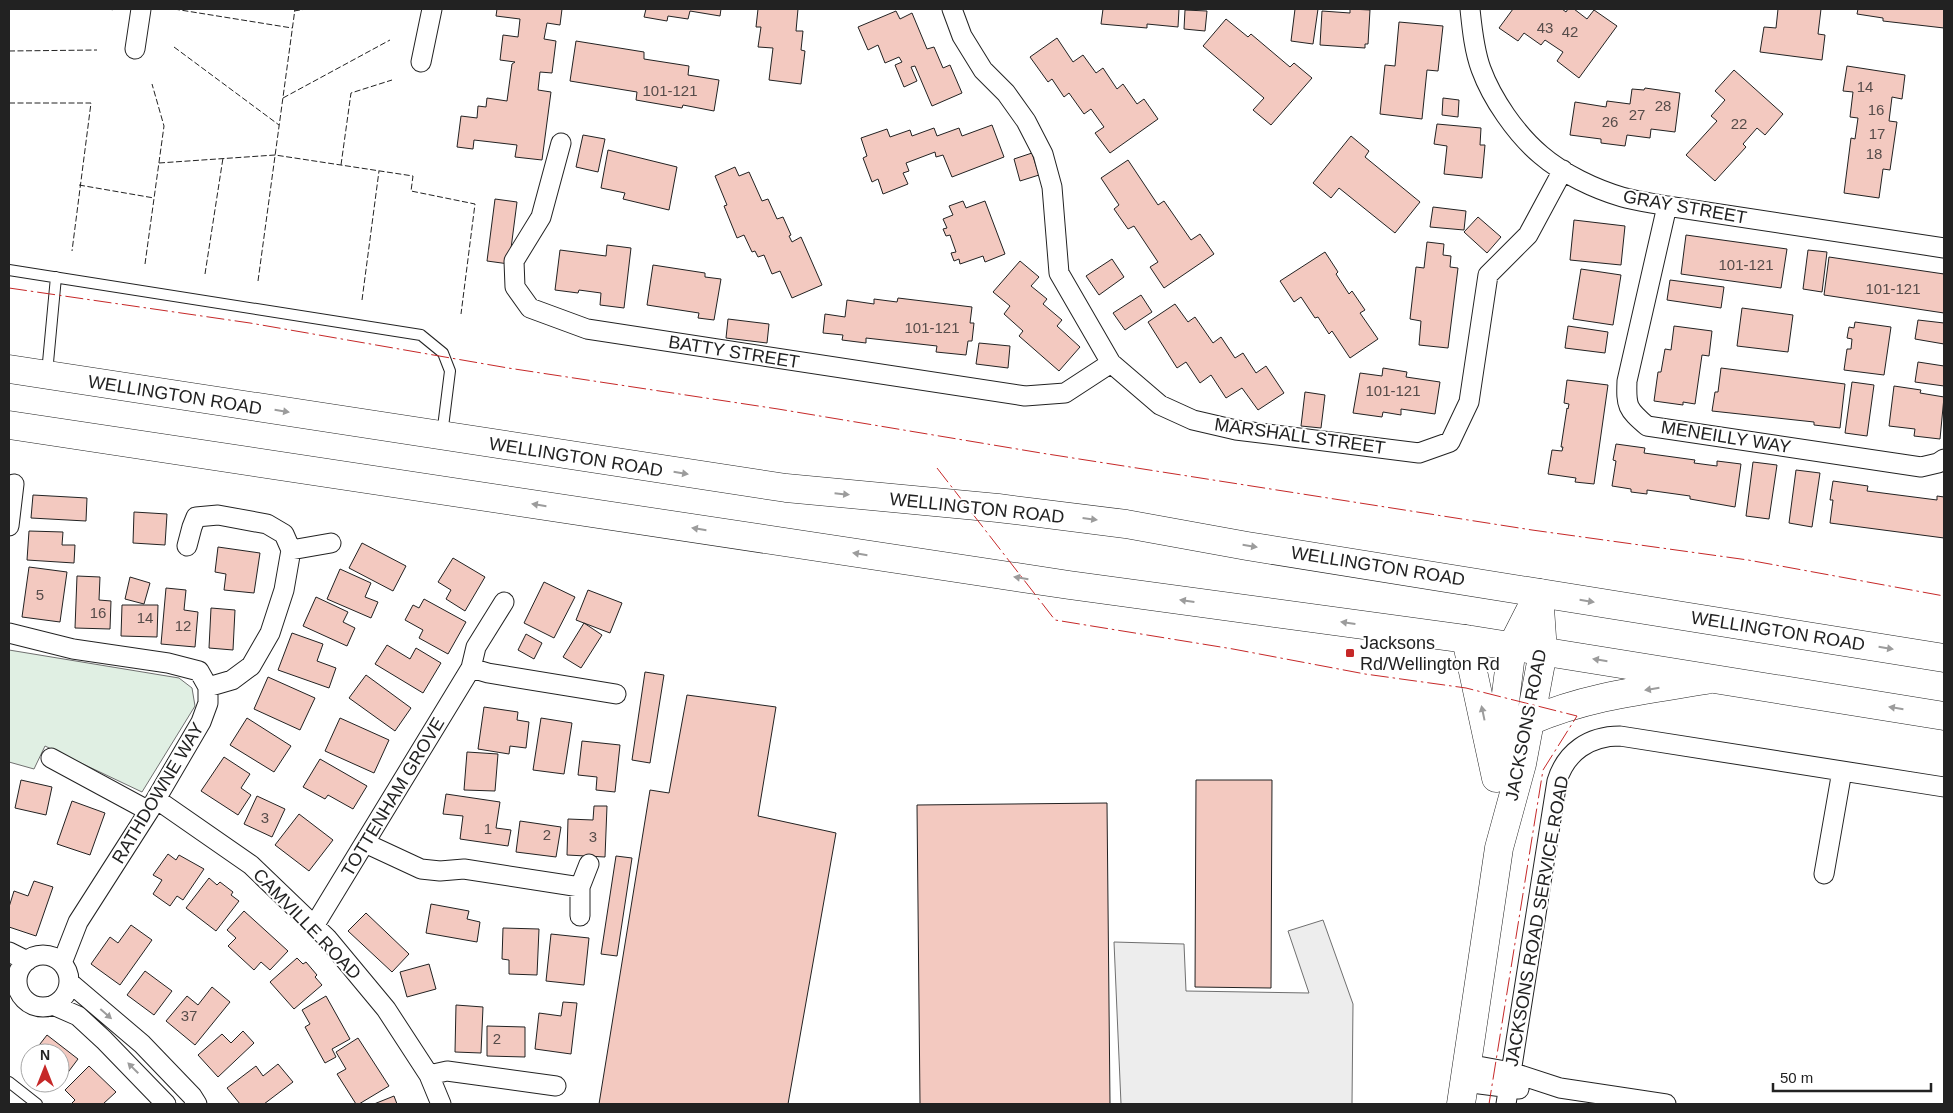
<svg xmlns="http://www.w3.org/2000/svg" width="1953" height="1113" font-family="Arial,sans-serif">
<rect width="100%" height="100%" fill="#fff"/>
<path fill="#e0efe3" stroke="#6f6f6f" d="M 9,650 L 179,678 L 192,688 L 195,706 L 142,792 L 45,746 L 34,769 L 9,762 Z"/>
<path fill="#ededed" stroke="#6f6f6f" d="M 1323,920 L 1353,1004 L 1352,1104 L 1121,1104 L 1114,942 L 1184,944 L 1186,991 L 1309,993 L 1288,931 Z"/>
<path fill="#f3c9c0" stroke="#222" d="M 497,9 L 562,9 L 560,25 L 547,23 L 544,39 L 556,41 L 552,73 L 540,72 L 538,90 L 551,92 L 542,160 L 515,157 L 517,145 L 474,140 L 473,149 L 457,147 L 461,116 L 477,118 L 478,106 L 486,107 L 487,98 L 507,101 L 512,64 L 515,62 L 500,60 L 503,35 L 518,37 L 520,19 L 496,16 Z
M 646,9 L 721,9 L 720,16 L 690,11 L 688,19 L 668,16 L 667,21 L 644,17 Z
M 758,9 L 798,9 L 796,31 L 803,31 L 801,50 L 805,51 L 801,84 L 769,80 L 773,48 L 758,47 L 761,27 L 756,27 Z
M 1103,9 L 1179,9 L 1178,27 L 1147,24 L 1147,28 L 1101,24 Z
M 1295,9 L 1318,9 L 1313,44 L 1291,41 Z
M 1350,9 L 1370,10 L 1368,44 L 1365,44 L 1365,48 L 1320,45 L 1322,11 L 1350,13 Z
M 1513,9 L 1562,9 L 1566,12 L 1568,9 L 1574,9 L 1587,19 L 1594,10 L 1617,26 L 1579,78 L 1557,61 L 1563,52 L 1545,40 L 1541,45 L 1524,33 L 1518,41 L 1499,28 Z
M 1778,9 L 1821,9 L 1818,34 L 1825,35 L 1822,60 L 1760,52 L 1764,27 L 1776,28 Z
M 1858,9 L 1944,9 L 1944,28 L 1883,21 L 1883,18 L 1857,14 Z
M 1185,10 L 1207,11 L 1205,31 L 1184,29 Z
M 896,11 L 900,19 L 912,13 L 927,49 L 934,47 L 943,68 L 950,65 L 962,93 L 932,106 L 915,66 L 911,67 L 917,81 L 904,87 L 895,65 L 902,62 L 899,57 L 885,63 L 878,45 L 868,50 L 858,27 Z
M 1226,19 L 1248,37 L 1251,34 L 1290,67 L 1294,63 L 1312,78 L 1271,125 L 1253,110 L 1264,98 L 1203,46 Z
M 1399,22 L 1443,26 L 1438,71 L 1427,70 L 1422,119 L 1380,114 L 1385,65 L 1395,66 Z
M 1057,38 L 1073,62 L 1083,55 L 1096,73 L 1103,68 L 1117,89 L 1123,84 L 1137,104 L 1144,99 L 1158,119 L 1110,153 L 1095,133 L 1104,127 L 1091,109 L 1084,114 L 1069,93 L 1064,97 L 1052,79 L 1048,82 L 1030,57 Z
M 576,41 L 644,52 L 644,59 L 689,66 L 688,75 L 719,80 L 714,111 L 683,105 L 682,108 L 636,100 L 637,92 L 570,81 Z
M 1847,66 L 1905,75 L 1902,99 L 1892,97 L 1889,121 L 1897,122 L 1890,170 L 1883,169 L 1879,198 L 1844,193 L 1851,138 L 1855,139 L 1858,118 L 1850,117 L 1853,92 L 1843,91 Z
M 1734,70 L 1783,114 L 1765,135 L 1757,128 L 1743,144 L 1746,147 L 1715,181 L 1686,155 L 1717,121 L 1711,116 L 1725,100 L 1715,91 Z
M 1645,88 L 1680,93 L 1675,132 L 1651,129 L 1650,138 L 1627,135 L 1625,146 L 1601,143 L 1601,139 L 1570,135 L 1575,102 L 1606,107 L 1607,101 L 1630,104 L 1632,89 L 1644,90 Z
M 1443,98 L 1459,100 L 1458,117 L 1442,115 Z
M 1437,124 L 1481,128 L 1480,145 L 1485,145 L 1482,178 L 1444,174 L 1447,146 L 1434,144 Z
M 992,125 L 1004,157 L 952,177 L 943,155 L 936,157 L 935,152 L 906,163 L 909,171 L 903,173 L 908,184 L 883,194 L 878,179 L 872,182 L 863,158 L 867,156 L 861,138 L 887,129 L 890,137 L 910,130 L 912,136 L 934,128 L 937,136 L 959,128 L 962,136 Z
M 583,135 L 605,139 L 598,172 L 576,167 Z
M 1351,136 L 1369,151 L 1365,157 L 1420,202 L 1395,233 L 1339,188 L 1331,198 L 1313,183 Z
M 608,150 L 677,167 L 669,210 L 623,199 L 625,193 L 601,188 Z
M 1032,153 L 1039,175 L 1020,181 L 1014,159 Z
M 1128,160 L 1158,205 L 1164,201 L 1191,240 L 1200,234 L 1214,254 L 1164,288 L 1150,267 L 1158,262 L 1134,226 L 1128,229 L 1114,209 L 1119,205 L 1101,178 Z
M 735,167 L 739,176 L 749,172 L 762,201 L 768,199 L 777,219 L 783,217 L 791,235 L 789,236 L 792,242 L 801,237 L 822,285 L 792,298 L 780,271 L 772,274 L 764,255 L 758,257 L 755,251 L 752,252 L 744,235 L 737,238 L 724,206 L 727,205 L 715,176 Z
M 495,199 L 517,202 L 509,264 L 487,261 Z
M 963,201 L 966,208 L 985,201 L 1005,254 L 985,262 L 983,256 L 960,264 L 959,259 L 954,261 L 951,253 L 956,252 L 950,235 L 946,236 L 943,229 L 947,228 L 943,219 L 953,215 L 949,206 Z
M 1433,207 L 1466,211 L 1464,230 L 1430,227 Z
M 1478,217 L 1501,237 L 1487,253 L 1464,232 Z
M 1574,220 L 1625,226 L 1621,265 L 1570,260 Z
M 1686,235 L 1787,249 L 1781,288 L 1681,274 Z
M 1427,242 L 1444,244 L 1443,255 L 1451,256 L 1450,267 L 1458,268 L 1448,348 L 1419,345 L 1421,321 L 1410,319 L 1416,267 L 1424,268 Z
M 607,245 L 631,248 L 624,308 L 600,305 L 601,293 L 579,290 L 578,293 L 555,290 L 560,250 L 606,256 Z
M 1808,250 L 1827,252 L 1822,292 L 1803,289 Z
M 1325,252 L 1338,272 L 1336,274 L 1349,294 L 1352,291 L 1365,310 L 1360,313 L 1378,339 L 1350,358 L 1332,331 L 1329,334 L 1318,317 L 1315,318 L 1301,297 L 1294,302 L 1280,281 Z
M 1829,257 L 1944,274 L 1944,313 L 1824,295 Z
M 1112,259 L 1124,277 L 1099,295 L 1086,276 Z
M 1020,261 L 1039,277 L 1031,286 L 1047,299 L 1043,304 L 1062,320 L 1057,326 L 1080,347 L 1059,371 L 1019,336 L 1023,331 L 1004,314 L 1010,306 L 993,292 Z
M 653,265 L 705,273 L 705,277 L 721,279 L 714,320 L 698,318 L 699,313 L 647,305 Z
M 1581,269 L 1621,275 L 1613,325 L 1573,319 Z
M 1670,280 L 1724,287 L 1721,308 L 1667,300 Z
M 1141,295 L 1152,312 L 1125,330 L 1113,313 Z
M 898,298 L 972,307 L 970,323 L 974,323 L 972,341 L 968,341 L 966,355 L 936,352 L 937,346 L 866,338 L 866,343 L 842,340 L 843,335 L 823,333 L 825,314 L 845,317 L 847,300 L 874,304 L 874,299 L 897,302 Z
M 1175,304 L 1188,322 L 1195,317 L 1213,343 L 1221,337 L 1235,358 L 1243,353 L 1256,373 L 1266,366 L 1284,393 L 1258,410 L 1242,388 L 1226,398 L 1211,375 L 1200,383 L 1186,362 L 1177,368 L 1148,322 Z
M 1742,308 L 1793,315 L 1788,352 L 1737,346 Z
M 728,319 L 769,324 L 767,343 L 726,338 Z
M 1918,320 L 1944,323 L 1944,344 L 1915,339 Z
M 1855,322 L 1891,327 L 1884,375 L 1844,370 L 1847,349 L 1851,349 L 1852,339 L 1847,338 L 1849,327 L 1854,328 Z
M 1568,326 L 1608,332 L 1605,353 L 1565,348 Z
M 1674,326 L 1712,331 L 1709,356 L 1702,355 L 1695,404 L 1683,402 L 1683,405 L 1654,401 L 1658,372 L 1661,372 L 1665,349 L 1671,350 Z
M 979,343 L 1010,346 L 1008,368 L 976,364 Z
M 1918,362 L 1944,366 L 1944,386 L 1915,382 Z
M 1383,368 L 1407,372 L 1406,377 L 1440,382 L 1435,414 L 1401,409 L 1401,415 L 1383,412 L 1382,417 L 1353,413 L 1360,373 L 1382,376 Z
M 1721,368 L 1845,384 L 1840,428 L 1814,425 L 1814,422 L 1712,411 L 1715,392 L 1718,392 Z
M 1567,380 L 1608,385 L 1594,484 L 1575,482 L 1576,478 L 1548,474 L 1552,450 L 1562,451 L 1563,447 L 1561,447 L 1567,408 L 1568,409 L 1569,404 L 1564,403 Z
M 1852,382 L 1874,385 L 1867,436 L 1845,433 Z
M 1894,386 L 1921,390 L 1920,393 L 1944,397 L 1940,439 L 1914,436 L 1915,429 L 1889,426 Z
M 1305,392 L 1325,395 L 1321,428 L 1301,426 Z
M 1616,444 L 1645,448 L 1644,453 L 1695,460 L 1694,463 L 1717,466 L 1717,461 L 1741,464 L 1735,507 L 1690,499 L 1690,496 L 1647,490 L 1647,494 L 1631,492 L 1631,489 L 1612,486 L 1616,461 L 1613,460 Z
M 1753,462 L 1777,465 L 1769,519 L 1746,516 Z
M 1796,470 L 1820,473 L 1812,527 L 1789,523 Z
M 1833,481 L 1868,486 L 1867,491 L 1937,500 L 1937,496 L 1944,497 L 1944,538 L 1830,523 L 1833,500 L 1830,500 Z
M 33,495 L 87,498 L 86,521 L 31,518 Z
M 134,512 L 167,514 L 165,545 L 133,543 Z
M 29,531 L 63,532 L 62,545 L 75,545 L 74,563 L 27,560 Z
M 362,543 L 406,566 L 393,591 L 349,568 Z
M 218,547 L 260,553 L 254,593 L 224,590 L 226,574 L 215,572 Z
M 453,558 L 485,577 L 465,611 L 446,599 L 451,590 L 438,582 Z
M 29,567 L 67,572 L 60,622 L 22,617 Z
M 340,569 L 371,583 L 365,597 L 378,602 L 371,618 L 327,599 Z
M 77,576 L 100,577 L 99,600 L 111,601 L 110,629 L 75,628 Z
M 130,577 L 150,583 L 144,604 L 125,599 Z
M 544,582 L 575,597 L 554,638 L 524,623 Z
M 166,588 L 186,590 L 184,610 L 198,612 L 195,647 L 161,644 Z
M 588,590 L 622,603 L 610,633 L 576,620 Z
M 316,597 L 348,612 L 343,622 L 355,628 L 347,646 L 303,626 Z
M 424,599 L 466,622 L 448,654 L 419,638 L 423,630 L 405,620 L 413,605 L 419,608 Z
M 122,605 L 158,605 L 157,637 L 121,636 Z
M 211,608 L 235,610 L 233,650 L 209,648 Z
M 584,623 L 602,635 L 581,668 L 563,657 Z
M 292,633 L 323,644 L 317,661 L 336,668 L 329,688 L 278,670 Z
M 526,634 L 542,643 L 534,659 L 518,650 Z
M 387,645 L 410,659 L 416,648 L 441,663 L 423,693 L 375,664 Z
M 645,672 L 664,675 L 650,763 L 632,760 Z
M 366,675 L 411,708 L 395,731 L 349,698 Z
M 268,677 L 315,698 L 300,730 L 254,709 Z
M 687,695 L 776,707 L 758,816 L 836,833 L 788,1104 L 599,1104 L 650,790 L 669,793 Z
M 484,707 L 518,712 L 517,720 L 529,722 L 526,748 L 510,746 L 509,754 L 478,749 Z
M 247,718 L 291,746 L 274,772 L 230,745 Z
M 340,718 L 389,740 L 374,773 L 325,751 Z
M 541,718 L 572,723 L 564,774 L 533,770 Z
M 582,741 L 620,745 L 615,792 L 596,790 L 597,777 L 578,775 Z
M 467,752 L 498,754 L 495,791 L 464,790 Z
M 224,757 L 250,774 L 241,788 L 251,795 L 238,815 L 201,791 Z
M 320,759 L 367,786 L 353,809 L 328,795 L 325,799 L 303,787 Z
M 21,780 L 52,787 L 46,815 L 15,808 Z
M 1196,780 L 1272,780 L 1271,988 L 1195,987 Z
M 446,794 L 500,802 L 496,828 L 511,830 L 508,846 L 460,839 L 463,816 L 443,814 Z
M 257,796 L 285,809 L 272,837 L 244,824 Z
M 72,801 L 105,813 L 90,855 L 57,844 Z
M 1107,803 L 1110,1104 L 920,1104 L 917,805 Z
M 594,806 L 607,806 L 605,857 L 567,855 L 568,819 L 593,820 Z
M 299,814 L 333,840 L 309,871 L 275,845 Z
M 520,821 L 561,827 L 556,857 L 516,852 Z
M 168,854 L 176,860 L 179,855 L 204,869 L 183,900 L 177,896 L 170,906 L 153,894 L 162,880 L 153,875 Z
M 616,856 L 632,858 L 617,956 L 601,954 Z
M 209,878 L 217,885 L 220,882 L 233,892 L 231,895 L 239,901 L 216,931 L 186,908 Z
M 34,881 L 53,887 L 36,936 L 9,927 L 9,907 L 14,891 L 28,896 Z
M 431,904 L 469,911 L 467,919 L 480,922 L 477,942 L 426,933 Z
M 244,911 L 288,951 L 270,970 L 261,962 L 254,970 L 228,946 L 236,938 L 227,930 Z
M 366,913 L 409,954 L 392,972 L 348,931 Z
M 131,925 L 152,940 L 120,985 L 91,964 L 110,937 L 118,943 Z
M 503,928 L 539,929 L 537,975 L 509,974 L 509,960 L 502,959 Z
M 551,934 L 589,938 L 584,985 L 546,981 Z
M 297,958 L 303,964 L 306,962 L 317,975 L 315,977 L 322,985 L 294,1009 L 270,982 Z
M 429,964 L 436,989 L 407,997 L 400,972 Z
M 145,971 L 172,991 L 154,1015 L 127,995 Z
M 212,987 L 230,1002 L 195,1045 L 166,1021 L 187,996 L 198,1005 Z
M 326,996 L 350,1039 L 332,1049 L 336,1057 L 325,1063 L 305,1027 L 310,1024 L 302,1010 Z
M 563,1002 L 577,1003 L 571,1054 L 535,1049 L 539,1013 L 561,1016 Z
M 456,1005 L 483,1007 L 481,1053 L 455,1052 Z
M 487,1026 L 525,1027 L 525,1057 L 487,1056 Z
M 243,1031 L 254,1043 L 218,1077 L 198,1055 L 222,1034 L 231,1043 Z
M 47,1035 L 78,1059 L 60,1083 L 60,1053 L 33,1053 Z
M 358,1038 L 389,1086 L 359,1104 L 356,1104 L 337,1074 L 346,1069 L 336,1052 Z
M 278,1064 L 293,1082 L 264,1104 L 240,1104 L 227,1088 L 256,1066 L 263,1076 Z
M 89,1066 L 116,1092 L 103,1104 L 71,1104 L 75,1100 L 65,1090 Z
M 394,1096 L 397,1104 L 374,1104 Z"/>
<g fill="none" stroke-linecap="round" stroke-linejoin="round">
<g stroke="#222" stroke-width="12">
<path id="service" d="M 9,270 L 421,335 L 443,353 L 450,371 L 442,435
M 47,373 L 56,277
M 9,1082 L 37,1104"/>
</g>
<g stroke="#222" stroke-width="21">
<path id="minor" d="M 952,9 L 962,36 L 983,70 L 1006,93 L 1026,121 L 1043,154 L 1052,187 L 1059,273 L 1111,363 L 1160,405 L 1193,420 L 1236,430 L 1419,453 L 1450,442 L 1469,402 L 1488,275 L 1528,235 L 1563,170
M 1470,9 C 1472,28 1474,50 1481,69 C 1492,99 1516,134 1541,155 C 1563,174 1595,189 1622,197 C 1636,201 1652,203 1667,206 L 1944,248
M 135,49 L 141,9
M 421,62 L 432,9
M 561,143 L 541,217 L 514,261 L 515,287 L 530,308 L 587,329 L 1025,396 L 1065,393 L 1111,363
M 1667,206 L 1627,381 C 1626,406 1627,409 1647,426 L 1921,467 L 1938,463 L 1944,459
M 9,526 L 14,484
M 187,546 L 192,527 L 196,517 L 218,515 L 267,524 L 284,534 L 291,550 L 284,590 L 270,633 L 251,666 L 232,680 L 208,687
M 291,550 L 331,543
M 9,633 L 73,649 L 168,663 L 199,671 L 208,687 L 208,703 L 201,722 L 149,811 L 78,922 L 62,963
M 471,668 L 488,673 L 616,694
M 51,758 L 149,811
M 156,799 L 251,865 L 327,938 L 386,1009 L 429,1075 L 441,1104
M 365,843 L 421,869 L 440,871 L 464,869 L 580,887
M 1824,874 L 1842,771
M 580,916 L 580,887 L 589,864
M 314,926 L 471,668 L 476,647 L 504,602
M 9,952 L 27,961
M17 981a26 26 0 1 1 52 0a26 26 0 1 1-52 0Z
M 69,982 L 142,1044 L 192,1096 L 197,1104
M 53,1005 L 78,1016 L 104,1040 L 166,1104
M 1467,1064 L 1511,1072 L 1560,1088 L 1666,1104
M 429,1075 L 447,1071 L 556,1086
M 1464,1082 L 1519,1089
M 1506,1104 L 1557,781 C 1566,752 1589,736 1620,736 L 1944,787"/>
</g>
<g stroke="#222" stroke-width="29">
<path id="primary" d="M 1530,721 C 1588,696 1645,690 1706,680
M 1496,774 L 1512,646 L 1539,593
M 1461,1104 L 1499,848 L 1522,764 L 1543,652 L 1539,593"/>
</g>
<g stroke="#222" stroke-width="29">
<path id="trunk" d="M 9,369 L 786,488 L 998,508 L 1126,524 L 1247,546 L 1944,658
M 9,425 L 1069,585 L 1466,639 L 1944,716
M 1466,639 L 1496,778"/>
</g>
<use href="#service" stroke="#fff" stroke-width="10"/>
<use href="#minor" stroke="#fff" stroke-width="19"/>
<use href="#primary" stroke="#fff" stroke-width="28"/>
<use href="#trunk" stroke="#fff" stroke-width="28"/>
<path stroke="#222" stroke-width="1" stroke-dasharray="6 2.5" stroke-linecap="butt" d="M 107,9 L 115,10
M 174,9 L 292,28
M 294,11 L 306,9
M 174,47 L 279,125
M 9,51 L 97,50
M 283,98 L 390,40
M 9,103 L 91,103 L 72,251
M 159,163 L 275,155 L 413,176 L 411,191 L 475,204 L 461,314
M 341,165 L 351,93 L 392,80
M 79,185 L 154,198
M 145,264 L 164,126 L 152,84
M 205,274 L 223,158
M 258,281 L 295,9
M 362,300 L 379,171"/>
<path stroke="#c62828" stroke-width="1" stroke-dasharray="18 4 2.5 4" stroke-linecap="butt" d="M 9,288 L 250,323 L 508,368 L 778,409 L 1041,453 L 1532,530 L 1748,560 L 1944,596
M 937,468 L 1055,620 L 1233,649 L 1365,674 L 1466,688 L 1577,716 L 1543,770 L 1489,1104"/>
</g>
<defs><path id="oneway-solid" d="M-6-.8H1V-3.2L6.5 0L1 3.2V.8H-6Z" transform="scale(1.25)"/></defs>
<g fill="#9c9c9c">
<use href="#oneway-solid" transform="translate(282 411) rotate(9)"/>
<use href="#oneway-solid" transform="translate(681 473) rotate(9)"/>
<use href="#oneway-solid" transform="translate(842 494) rotate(6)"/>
<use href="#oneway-solid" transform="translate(539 505) rotate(-171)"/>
<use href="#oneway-solid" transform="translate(1090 519) rotate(7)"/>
<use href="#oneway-solid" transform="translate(699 529) rotate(-171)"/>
<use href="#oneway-solid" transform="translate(1250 546) rotate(9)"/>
<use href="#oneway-solid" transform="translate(860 554) rotate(-171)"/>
<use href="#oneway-solid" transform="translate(1021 578) rotate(-171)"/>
<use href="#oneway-solid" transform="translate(1187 601) rotate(-172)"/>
<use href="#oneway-solid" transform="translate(1587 601) rotate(9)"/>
<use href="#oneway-solid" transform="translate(1348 623) rotate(-172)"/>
<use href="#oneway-solid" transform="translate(1886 648) rotate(9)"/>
<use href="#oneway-solid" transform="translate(1600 660) rotate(-171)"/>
<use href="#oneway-solid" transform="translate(1652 689) rotate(171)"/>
<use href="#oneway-solid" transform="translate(1896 708) rotate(-171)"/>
<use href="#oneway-solid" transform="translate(1483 713) rotate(-102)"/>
<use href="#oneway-solid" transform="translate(106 1014) rotate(41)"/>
<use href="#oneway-solid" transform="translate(133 1068) rotate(-135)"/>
</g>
<rect fill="#c62828" stroke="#fff" stroke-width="2" x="1345" y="648" width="10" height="10" rx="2.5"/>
<g text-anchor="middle" stroke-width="4" stroke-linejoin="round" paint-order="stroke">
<g font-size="15" fill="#564c4a">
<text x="1545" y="33">43</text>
<text x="1570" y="37">42</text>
<text x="1865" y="92">14</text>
<text x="670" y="96">101-121</text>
<text x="1663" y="111">28</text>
<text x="1876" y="115">16</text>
<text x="1637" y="120">27</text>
<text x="1610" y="127">26</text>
<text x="1739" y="129">22</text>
<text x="1877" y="139">17</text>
<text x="1874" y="159">18</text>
<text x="1746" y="270">101-121</text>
<text x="1893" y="294">101-121</text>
<text x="932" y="333">101-121</text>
<text x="1393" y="396">101-121</text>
<text x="40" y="600">5</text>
<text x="98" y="618">16</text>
<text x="145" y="623">14</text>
<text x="183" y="631">12</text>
<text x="265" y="823">3</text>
<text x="488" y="834">1</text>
<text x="547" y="840">2</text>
<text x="593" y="842">3</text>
<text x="189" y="1021">37</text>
<text x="497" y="1044">2</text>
</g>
<g font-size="18" fill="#222" stroke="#fff">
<text transform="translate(1685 207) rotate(10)" y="6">GRAY STREET</text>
<text transform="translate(734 352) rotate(9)" y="6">BATTY STREET</text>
<text transform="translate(175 395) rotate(9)" y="6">WELLINGTON ROAD</text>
<text transform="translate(1300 436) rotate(8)" y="6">MARSHALL STREET</text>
<text transform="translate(1726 437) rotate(9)" y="6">MENEILLY WAY</text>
<text transform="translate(576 457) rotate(9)" y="6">WELLINGTON ROAD</text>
<text transform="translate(977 508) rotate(6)" y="6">WELLINGTON ROAD</text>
<text transform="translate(1378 566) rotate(9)" y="6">WELLINGTON ROAD</text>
<text transform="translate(1778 631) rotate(9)" y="6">WELLINGTON ROAD</text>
<text transform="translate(1526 725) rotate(-79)" y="6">JACKSONS ROAD</text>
<text transform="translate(158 793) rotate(-59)" y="6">RATHDOWNE WAY</text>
<text transform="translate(393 797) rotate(-59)" y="6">TOTTENHAM GROVE</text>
<text transform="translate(1537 921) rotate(-80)" y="6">JACKSONS ROAD SERVICE ROAD</text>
<text transform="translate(307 924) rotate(46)" y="6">CAMVILLE ROAD</text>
</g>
<g font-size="18" fill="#222" stroke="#fff" text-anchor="start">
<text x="1360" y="649">Jacksons<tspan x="1360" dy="21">Rd/Wellington Rd</tspan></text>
</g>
</g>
<rect width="1953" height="1113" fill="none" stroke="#222222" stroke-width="20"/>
<g transform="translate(45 1068)"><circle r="24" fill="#ffffff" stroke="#a7a7a7"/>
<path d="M0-4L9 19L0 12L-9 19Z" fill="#c62828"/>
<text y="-8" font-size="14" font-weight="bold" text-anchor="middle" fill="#222222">N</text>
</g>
<path d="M1773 1083v8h158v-8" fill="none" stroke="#222222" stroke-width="2.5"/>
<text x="1780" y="1083" font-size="15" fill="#222222" stroke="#ffffff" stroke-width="4" paint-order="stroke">50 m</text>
</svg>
